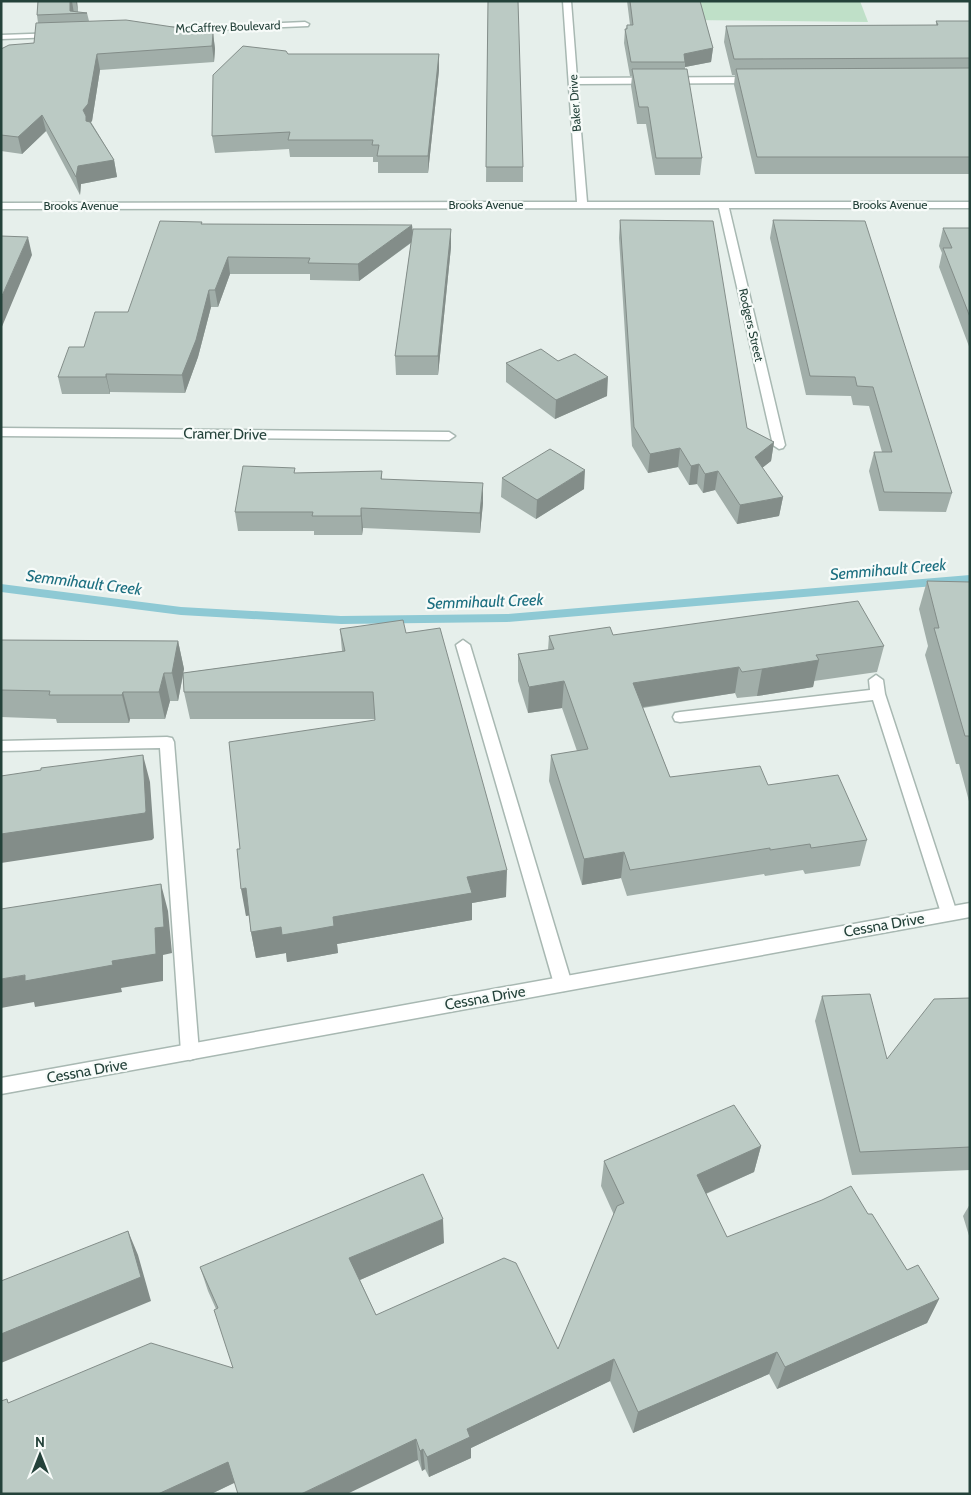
<svg xmlns="http://www.w3.org/2000/svg" width="971" height="1495" font-family="Cabin,sans-serif">
<rect width="100%" height="100%" fill="#e6efeb"/>
<path fill="#bfe0c8" d="M 685,1 L 860,1 L 868,22 L 688,20 Z"/>
<g fill="none" stroke-linecap="round" stroke-linejoin="round">
<path fill="#8ec9d4" fill-rule="evenodd" d="M 970,575 L 970,583 L 507,622 L 341,624 L 181,615 L 1,592 L 1,584 L 181,607 L 341,616 L 507,614 Z"/>
<g stroke="#a8b8b2" stroke-width="3">
<path id="service" d="M 463,640 L 470,645 L 572,984 L 569,989 L 563,991 L 557,989 L 554,984 L 456,645 Z
M 876,675 L 883,680 L 885,694 L 957,913 L 955,918 L 949,920 L 943,918 L 941,913 L 873,700 L 680,722 L 675,721 L 673,717 L 675,713 L 680,712 L 870,690 L 869,680 Z
M 167,737 L 172,738 L 174,742 L 199,1052 L 196,1058 L 190,1060 L 184,1058 L 181,1052 L 160,748 L 1,751 L 1,741 Z"/>
</g>
<g stroke="#a8b8b2" stroke-width="3">
<path id="minor" d="M 563,1 L 571,1 L 577,78 L 753,77 L 757,80 L 753,83 L 577,84 L 587,202 L 970,202 L 970,208 L 729,208 L 785,445 L 783,448 L 779,449 L 773,445 L 719,208 L 1,209 L 1,203 L 577,202 Z
M 305,22 L 309,24 L 308,26 L 168,32 L 164,30 L 168,28 Z
M 58,33 L 59,35 L 55,37 L 1,39 L 1,35 Z
M 1,428 L 449,432 L 455,436 L 449,440 L 1,436 Z
M 970,903 L 970,917 L 1,1094 L 1,1078 Z"/>
</g>
<use href="#service" fill="#fff" fill-rule="evenodd"/>
<use href="#minor" fill="#fff" fill-rule="evenodd"/>
</g>
<path fill="#a1aea9" d="M 38,1 L 77,1 L 78,12 L 87,13 L 89,21 L 213,33 L 215,49 L 214,62 L 100,70 L 92,121 L 91,122 L 114,160 L 117,177 L 81,184 L 80,195 L 46,131 L 22,154 L 1,151 L 1,49 L 34,43 L 38,23 L 37,15 Z
M 488,1 L 523,167 L 523,182 L 486,182 Z
M 627,1 L 700,1 L 713,48 L 711,62 L 685,67 L 685,69 L 702,158 L 700,175 L 655,175 L 646,124 L 637,124 L 631,86 L 632,76 L 630,76 L 624,43 L 625,29 L 626,29 L 627,25 L 630,25 Z
M 936,21 L 970,21 L 970,174 L 755,174 L 734,85 L 735,75 L 732,75 L 724,42 L 726,26 L 936,25 Z
M 288,54 L 439,54 L 439,70 L 428,173 L 378,173 L 378,162 L 373,162 L 373,157 L 290,157 L 289,149 L 215,153 L 212,136 Z
M 620,220 L 747,428 L 774,442 L 771,461 L 762,468 L 783,497 L 779,516 L 737,524 L 715,490 L 703,493 L 697,484 L 689,485 L 678,467 L 648,473 L 632,446 L 619,238 Z
M 773,220 L 952,493 L 946,512 L 879,511 L 869,471 L 874,452 L 882,452 L 869,406 L 853,405 L 851,396 L 806,395 L 770,238 Z
M 202,222 L 202,224 L 412,225 L 413,233 L 451,229 L 451,247 L 438,375 L 396,375 L 395,356 L 411,243 L 359,281 L 310,280 L 310,274 L 230,274 L 218,307 L 211,307 L 198,357 L 185,393 L 110,392 L 110,394 L 62,394 L 58,377 L 84,347 L 128,312 Z
M 943,228 L 970,228 L 970,349 L 939,267 L 942,253 L 939,246 Z
M 558,361 L 607,396 L 555,419 L 506,382 L 506,363 Z
M 382,471 L 382,479 L 483,503 L 480,533 L 363,528 L 362,535 L 314,535 L 314,531 L 238,531 L 235,512 L 296,473 Z
M 502,478 L 584,489 L 536,519 L 501,497 Z
M 927,581 L 970,582 L 970,805 L 959,764 L 956,764 L 925,655 L 928,646 L 919,609 Z
M 340,629 L 406,633 L 506,897 L 472,903 L 472,920 L 337,944 L 338,953 L 316,957 L 287,962 L 286,953 L 256,958 L 251,932 L 249,915 L 246,916 L 240,849 L 375,720 L 375,719 L 190,719 L 184,692 L 183,675 L 178,701 L 170,701 L 165,719 L 130,719 L 129,723 L 57,723 L 56,719 L 1,717 L 1,640 L 178,641 L 184,669 L 183,673 L 342,651 Z
M 613,635 L 884,646 L 877,672 L 814,681 L 813,687 L 757,696 L 737,698 L 735,693 L 643,708 L 670,777 L 768,785 L 867,840 L 860,866 L 805,874 L 803,870 L 765,876 L 764,874 L 627,896 L 621,878 L 582,885 L 549,781 L 551,755 L 577,751 L 562,708 L 528,713 L 518,681 L 518,654 L 548,650 L 549,636 Z
M 822,996 L 887,1059 L 970,998 L 970,1170 L 852,1175 L 815,1021 Z
M 761,1146 L 754,1172 L 706,1194 L 727,1237 L 868,1214 L 907,1270 L 939,1299 L 927,1323 L 777,1389 L 769,1374 L 633,1433 L 610,1381 L 471,1448 L 471,1458 L 429,1477 L 425,1469 L 422,1471 L 418,1460 L 234,1483 L 211,1494 L 1,1494 L 10,1402 L 233,1368 L 216,1309 L 208,1291 L 200,1267 L 444,1243 L 360,1280 L 376,1315 L 558,1349 L 614,1215 L 601,1186 L 604,1161 Z
M 970,1204 L 970,1239 L 963,1216 Z"/>
<path fill="#838d89" d="M 70,1 L 72,1 L 74,14 L 70,11 Z
M 76,1 L 77,1 L 78,13 Z
M 213,33 L 215,49 L 214,62 L 212,46 Z
M 713,48 L 711,62 L 685,67 L 685,62 L 684,54 Z
M 97,54 L 100,70 L 92,121 L 86,126 L 83,110 Z
M 439,54 L 439,70 L 428,173 L 428,156 Z
M 42,115 L 46,131 L 22,154 L 18,137 Z
M 114,160 L 117,177 L 81,184 L 80,195 L 76,177 L 78,166 Z
M 412,225 L 413,241 L 359,281 L 358,264 Z
M 451,229 L 451,247 L 438,375 L 438,356 Z
M 28,237 L 32,255 L 1,329 L 1,298 Z
M 228,257 L 230,274 L 218,307 L 215,290 Z
M 209,290 L 211,307 L 198,357 L 185,393 L 182,375 Z
M 106,374 L 110,392 L 110,394 L 106,377 Z
M 608,377 L 607,396 L 555,419 L 556,400 Z
M 774,442 L 771,461 L 752,476 L 755,457 Z
M 680,448 L 678,467 L 648,473 L 650,454 Z
M 699,464 L 697,484 L 689,485 L 691,466 Z
M 585,470 L 584,489 L 536,519 L 537,500 Z
M 718,471 L 715,490 L 703,493 L 705,474 Z
M 483,483 L 483,503 L 480,533 L 480,513 Z
M 783,497 L 779,516 L 737,524 L 740,505 Z
M 361,508 L 363,528 L 362,535 L 361,516 Z
M 178,641 L 184,669 L 178,701 L 172,673 Z
M 819,660 L 813,687 L 757,696 L 762,669 Z
M 739,667 L 735,693 L 630,709 L 633,683 Z
M 164,673 L 170,701 L 165,719 L 159,692 Z
M 564,681 L 562,708 L 528,713 L 529,687 Z
M 123,692 L 130,719 L 129,723 L 122,695 Z
M 143,755 L 150,782 L 154,838 L 152,840 L 1,863 L 1,834 Z
M 624,852 L 621,878 L 582,885 L 584,859 Z
M 507,870 L 506,897 L 472,903 L 472,920 L 337,944 L 338,953 L 316,957 L 287,962 L 286,953 L 256,958 L 251,932 L 333,917 L 467,877 Z
M 161,884 L 168,911 L 172,953 L 163,955 L 163,981 L 121,988 L 122,992 L 35,1007 L 34,1002 L 1,1008 L 1,979 L 112,961 L 155,928 Z
M 246,888 L 251,915 L 246,916 L 241,889 Z
M 761,1146 L 754,1172 L 691,1200 L 697,1175 Z
M 443,1219 L 444,1243 L 353,1283 L 349,1258 Z
M 128,1231 L 138,1255 L 151,1301 L 1,1363 L 1,1334 Z
M 939,1299 L 927,1323 L 777,1389 L 785,1367 Z
M 777,1352 L 769,1374 L 633,1433 L 638,1412 Z
M 614,1359 L 610,1381 L 471,1448 L 471,1458 L 429,1477 L 427,1457 L 467,1429 Z
M 416,1439 L 418,1460 L 347,1494 L 301,1494 Z
M 423,1449 L 425,1469 L 422,1471 L 420,1451 Z
M 228,1462 L 236,1482 L 211,1494 L 158,1494 Z"/>
<path fill="#bbcac4" stroke="#838d89" d="M 38,1 L 70,1 L 70,11 L 87,13 L 37,15 Z
M 488,1 L 518,1 L 523,167 L 486,167 Z
M 630,1 L 700,1 L 713,48 L 684,54 L 685,62 L 631,62 L 625,29 L 627,29 L 627,25 L 633,25 Z
M 126,20 L 213,33 L 212,46 L 97,54 L 88,104 L 83,110 L 86,116 L 86,121 L 90,122 L 114,160 L 78,166 L 76,177 L 42,115 L 18,137 L 1,135 L 1,49 L 9,45 L 34,43 L 36,23 Z
M 936,21 L 970,21 L 970,58 L 734,59 L 726,26 L 938,25 Z
M 243,46 L 286,51 L 288,54 L 439,54 L 428,156 L 377,156 L 379,145 L 372,145 L 373,140 L 288,140 L 290,132 L 212,136 L 213,75 Z
M 970,68 L 970,157 L 757,157 L 736,69 Z
M 632,69 L 687,69 L 702,158 L 656,158 L 648,107 L 639,107 Z
M 620,220 L 713,221 L 747,428 L 774,442 L 755,457 L 783,497 L 740,505 L 718,471 L 705,474 L 699,464 L 691,466 L 680,448 L 650,454 L 634,427 Z
M 773,220 L 865,221 L 952,493 L 884,492 L 874,452 L 892,452 L 873,387 L 857,386 L 855,377 L 810,376 Z
M 160,221 L 202,222 L 201,224 L 412,225 L 358,264 L 308,263 L 310,258 L 228,257 L 215,290 L 209,290 L 196,340 L 182,375 L 106,374 L 106,377 L 58,377 L 69,347 L 84,347 L 95,312 L 128,312 Z
M 943,228 L 970,228 L 970,317 L 943,248 L 952,248 Z
M 413,229 L 451,229 L 438,356 L 395,356 Z
M 1,236 L 28,237 L 1,298 Z
M 541,349 L 558,361 L 575,354 L 608,377 L 556,400 L 506,363 Z
M 550,449 L 585,470 L 537,500 L 502,478 Z
M 243,466 L 295,468 L 294,473 L 382,471 L 381,479 L 483,483 L 480,513 L 361,508 L 361,516 L 312,516 L 313,512 L 235,512 Z
M 927,581 L 970,582 L 970,740 L 969,736 L 965,736 L 934,628 L 939,628 Z
M 858,601 L 884,646 L 816,655 L 819,660 L 762,669 L 742,672 L 739,667 L 633,683 L 670,777 L 760,766 L 768,785 L 838,775 L 867,840 L 811,848 L 810,844 L 770,850 L 770,848 L 630,870 L 624,852 L 584,859 L 551,755 L 588,749 L 564,681 L 529,687 L 518,654 L 554,649 L 549,636 L 610,627 L 613,635 Z
M 403,620 L 406,633 L 440,628 L 507,870 L 467,877 L 472,893 L 333,917 L 334,926 L 312,930 L 282,935 L 281,927 L 251,932 L 246,888 L 241,889 L 237,849 L 240,849 L 229,742 L 375,720 L 373,692 L 184,692 L 183,673 L 345,651 L 340,629 Z
M 1,640 L 178,641 L 172,673 L 164,673 L 159,692 L 123,692 L 122,695 L 49,695 L 50,691 L 1,690 Z
M 143,755 L 146,811 L 145,813 L 1,834 L 1,776 L 41,770 L 41,768 Z
M 161,884 L 164,927 L 155,928 L 156,954 L 112,961 L 113,965 L 25,981 L 25,975 L 1,979 L 1,909 Z
M 870,994 L 887,1059 L 934,999 L 970,998 L 970,1147 L 860,1152 L 822,996 Z
M 734,1105 L 761,1146 L 697,1175 L 727,1237 L 822,1200 L 851,1186 L 868,1214 L 872,1214 L 907,1270 L 918,1265 L 939,1299 L 785,1367 L 777,1352 L 638,1412 L 614,1359 L 467,1429 L 470,1437 L 427,1457 L 423,1449 L 420,1451 L 416,1439 L 301,1494 L 238,1494 L 228,1462 L 158,1494 L 1,1494 L 1,1401 L 7,1399 L 8,1403 L 151,1343 L 233,1368 L 214,1310 L 218,1308 L 200,1267 L 423,1174 L 443,1219 L 349,1258 L 376,1315 L 504,1258 L 516,1263 L 558,1349 L 617,1206 L 624,1203 L 604,1161 Z
M 128,1231 L 141,1277 L 1,1334 L 1,1281 Z"/>
<g text-anchor="middle" stroke-width="4.5" stroke-linejoin="round" paint-order="stroke">
<g font-size="12" fill="#24423a" stroke="#f7fbf9">
<text transform="translate(228 27) rotate(-2)" y="4">McCaffrey Boulevard</text>
<text transform="translate(575 103) rotate(-94)" y="4">Baker Drive</text>
<text x="486" y="209">Brooks Avenue</text>
<text x="890" y="209">Brooks Avenue</text>
<text x="81" y="210">Brooks Avenue</text>
<text transform="translate(751 325) rotate(77)" y="4">Rodgers Street</text>
</g>
<g font-size="15" fill="#24423a" stroke="#f7fbf9">
<text transform="translate(225 434) rotate(1)" y="5">Cramer Drive</text>
<text transform="translate(884 925) rotate(-10)" y="5">Cessna Drive</text>
<text transform="translate(485 998) rotate(-10)" y="5">Cessna Drive</text>
<text transform="translate(87 1071) rotate(-10)" y="5">Cessna Drive</text>
</g>
<g font-size="16" font-style="italic" fill="#1c6f80" stroke="#f7fbf9">
<text transform="translate(888 569) rotate(-5)" y="6">Semmihault Creek</text>
<text transform="translate(84 582) rotate(7)" y="6">Semmihault Creek</text>
<text transform="translate(485 601) rotate(-2)" y="6">Semmihault Creek</text>
</g>
</g>
<rect width="971" height="1495" fill="none" stroke="#24423a" stroke-width="5"/>
<g transform="translate(40 1455)" stroke="#f7fbf9" stroke-width="4" paint-order="stroke">
<path d="M0-4L9 19L0 12L-9 19Z" fill="#24423a"/>
<text y="-8" font-size="14" font-weight="bold" text-anchor="middle" fill="#24423a">N</text>
</g>
</svg>
